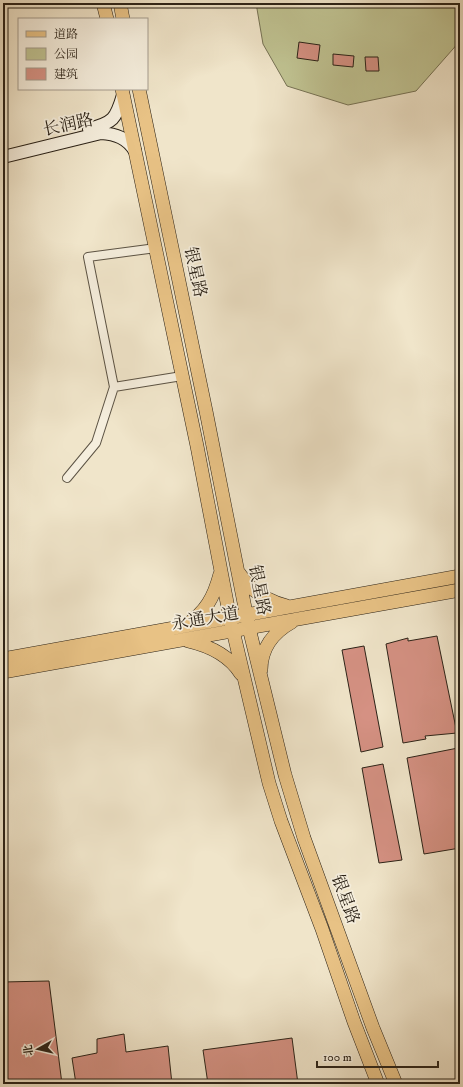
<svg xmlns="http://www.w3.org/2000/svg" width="463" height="1087" font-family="'IM FELL DW Pica','Noto Serif SC',serif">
<rect width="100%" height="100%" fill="#f0e5ca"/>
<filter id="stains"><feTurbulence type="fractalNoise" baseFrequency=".005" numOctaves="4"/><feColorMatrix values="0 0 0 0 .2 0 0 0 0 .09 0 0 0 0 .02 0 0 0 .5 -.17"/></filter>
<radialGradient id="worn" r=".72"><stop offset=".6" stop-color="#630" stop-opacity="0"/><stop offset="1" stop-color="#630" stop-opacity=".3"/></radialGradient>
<path fill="#c0c392" stroke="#767254" d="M 256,3 L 460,3 L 460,41 L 416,91 L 348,105 L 287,86 L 263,44 Z"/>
<path fill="#d59183" stroke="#2b2217" d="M 299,42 L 320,45 L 318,61 L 297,58 Z
M 333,54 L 354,56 L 353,67 L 333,65 Z
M 365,57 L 378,57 L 379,71 L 366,71 Z
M 437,636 L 457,733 L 425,736 L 426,739 L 403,743 L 386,644 L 408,638 L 408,641 Z
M 364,646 L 383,747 L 361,752 L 342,650 Z
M 458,748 L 460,757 L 460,848 L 424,854 L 407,758 Z
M 383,764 L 402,860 L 379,863 L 362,768 Z
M 49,981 L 62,1084 L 3,1084 L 3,982 Z
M 124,1034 L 126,1052 L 168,1046 L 172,1084 L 76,1084 L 72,1058 L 97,1053 L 97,1039 Z
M 292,1038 L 298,1084 L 208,1084 L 203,1050 Z"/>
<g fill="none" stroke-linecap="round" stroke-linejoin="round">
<g stroke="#5c5344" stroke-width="10">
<path id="street" d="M 114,387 L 182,376
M 67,478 L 96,443 L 114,387 L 88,257 L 156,248"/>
</g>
<g stroke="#2b2217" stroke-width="14">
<path id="secondary" d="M 89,129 C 113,123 116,119 123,95
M 3,157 L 101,133 C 116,134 127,138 135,151"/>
</g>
<g stroke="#2b2217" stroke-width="14">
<path id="primary" d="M 103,3 L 107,19
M 120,3 L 123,19
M 122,89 L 197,446 L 230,618 L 269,783 L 281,821 L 322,929 L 354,1022 L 378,1084
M 139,89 L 206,411 L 249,628 L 285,775 L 304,838 L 373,1028 L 396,1084
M 239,573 C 250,591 268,601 287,606
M 185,626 C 206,612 214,597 220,574
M 188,641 C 210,646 229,655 241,674
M 3,659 L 460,576
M 261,670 C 261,648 274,632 292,622
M 3,672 L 460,590"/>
</g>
<use href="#street" stroke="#f5eedd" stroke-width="8"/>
<use href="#secondary" stroke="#f5eedd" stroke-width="12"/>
<use href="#primary" stroke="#e8c285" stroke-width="13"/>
</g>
<g text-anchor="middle" stroke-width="3.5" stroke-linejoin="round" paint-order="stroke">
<g font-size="17" fill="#2b2217" stroke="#f5eedd">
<text transform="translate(68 124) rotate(-12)" y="6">长润路</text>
<text transform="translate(196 272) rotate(78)" y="6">银星路</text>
<text transform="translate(260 590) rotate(79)" y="6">银星路</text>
<text transform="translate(205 618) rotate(-10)" y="6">永通大道</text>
<text transform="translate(346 899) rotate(70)" y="6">银星路</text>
</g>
</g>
<rect width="463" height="1087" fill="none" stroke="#f0e5ca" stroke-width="16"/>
<rect x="4" y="4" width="455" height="1079" fill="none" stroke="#2b2217" stroke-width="2"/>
<rect x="8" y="8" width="447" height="1071" fill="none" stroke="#2b2217"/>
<rect x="18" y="18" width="130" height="72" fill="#f5eedd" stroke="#a49c8e"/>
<rect x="26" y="31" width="20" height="6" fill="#e8c285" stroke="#a49c8e"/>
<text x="54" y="38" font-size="12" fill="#2b2217">道路</text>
<rect x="26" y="48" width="20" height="12" fill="#c0c392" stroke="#a49c8e"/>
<text x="54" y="58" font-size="12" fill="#2b2217">公园</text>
<rect x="26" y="68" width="20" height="12" fill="#d59183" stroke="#a49c8e"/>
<text x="54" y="78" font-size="12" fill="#2b2217">建筑</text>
<g transform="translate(38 1049) rotate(262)" stroke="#f5eedd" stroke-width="3" paint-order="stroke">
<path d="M0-3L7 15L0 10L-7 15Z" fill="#2b2217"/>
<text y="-6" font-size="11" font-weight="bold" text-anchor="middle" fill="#2b2217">北</text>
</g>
<path d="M317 1061v6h121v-6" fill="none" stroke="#2b2217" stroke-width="2"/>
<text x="323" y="1061" font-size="12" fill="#2b2217" stroke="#f5eedd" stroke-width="3" paint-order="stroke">100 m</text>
<rect width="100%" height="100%" filter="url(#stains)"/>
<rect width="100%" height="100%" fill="url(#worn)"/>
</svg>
